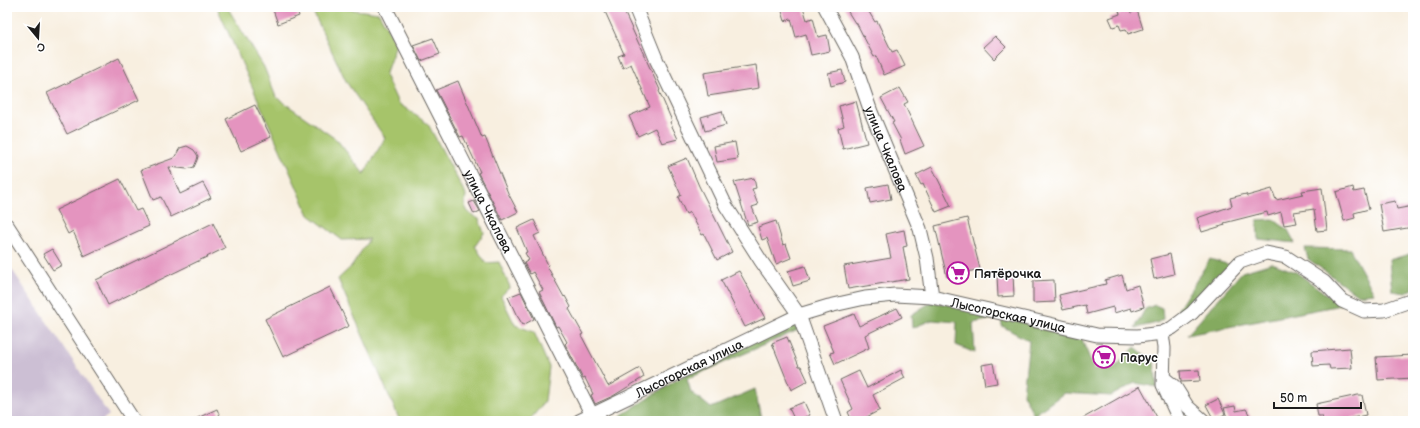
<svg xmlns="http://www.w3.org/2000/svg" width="1420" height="428" font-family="'Balsamiq Sans',sans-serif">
<rect width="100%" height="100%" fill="#fff"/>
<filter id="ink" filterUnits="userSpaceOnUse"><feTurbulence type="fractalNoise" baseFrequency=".025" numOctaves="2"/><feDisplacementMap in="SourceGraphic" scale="8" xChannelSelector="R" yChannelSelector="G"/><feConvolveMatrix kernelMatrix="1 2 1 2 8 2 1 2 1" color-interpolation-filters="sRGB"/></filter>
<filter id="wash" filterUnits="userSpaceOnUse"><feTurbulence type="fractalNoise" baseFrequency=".012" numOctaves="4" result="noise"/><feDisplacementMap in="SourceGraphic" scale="16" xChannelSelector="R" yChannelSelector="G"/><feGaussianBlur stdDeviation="0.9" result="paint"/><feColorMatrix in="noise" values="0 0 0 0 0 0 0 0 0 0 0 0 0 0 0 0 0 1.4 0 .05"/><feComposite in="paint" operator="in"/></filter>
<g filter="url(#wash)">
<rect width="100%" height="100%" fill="#f8efe0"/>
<path fill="#ccbfd4" d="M 7,262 L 109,415 L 101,421 L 7,421 Z"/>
<path fill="#a6c46b" stroke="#617044" d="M 217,7 L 227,7 L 264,67 L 276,97 L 337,140 L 364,174 L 385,138 L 347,83 L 314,14 L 315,7 L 345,7 L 347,9 L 379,13 L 396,44 L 385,75 L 398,103 L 428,124 L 466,195 C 463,209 467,213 479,219 L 484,233 L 475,246 L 486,263 L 499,262 L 510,287 L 501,296 L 515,325 L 534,332 L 549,367 L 545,401 L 529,421 L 400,421 L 338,279 L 352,266 L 369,239 L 342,240 L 309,215 Z"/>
<path fill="#84aa5f" stroke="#50633e" d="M 1273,219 L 1288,230 L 1295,243 L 1258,239 L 1257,220 Z
M 1305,248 L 1350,249 L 1374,293 L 1358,295 L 1308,259 Z
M 1413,253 L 1413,289 L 1406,293 L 1392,291 L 1389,260 Z
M 1210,259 L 1230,265 L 1193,304 L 1177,311 Z
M 1272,263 L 1296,272 L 1341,305 L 1187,335 L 1242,272 Z
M 931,302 L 991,312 L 993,319 L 973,323 L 975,353 L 956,345 L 957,322 L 932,320 L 912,328 L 911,315 Z
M 1155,305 L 1162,308 L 1163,319 L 1157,323 L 1135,328 L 1145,309 Z
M 1001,317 L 1080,334 L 1094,369 L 1112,370 L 1135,347 L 1154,362 L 1157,387 L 1135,383 L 1111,396 L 1064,393 L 1034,415 L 1023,394 L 1029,341 L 1002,326 Z
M 792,324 L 798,330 L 687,379 L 691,392 L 711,408 L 755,389 L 761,418 L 759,421 L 657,421 L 655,416 C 642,421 633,424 620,416 L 686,374 Z"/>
<g id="blocks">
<path fill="#e494bf" d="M 272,7 L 296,7 L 299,16 L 278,24 Z
M 603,7 L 622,7 L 660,90 L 659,91 L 672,121 L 670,122 L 678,139 L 662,143 L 655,128 L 638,136 L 629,116 L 650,107 L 631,64 L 623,68 L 618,56 L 624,54 Z
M 786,7 L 803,7 L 807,20 L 813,18 L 818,37 L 827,35 L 830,51 L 811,55 L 806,34 L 796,37 L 791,19 L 785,21 L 781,8 Z
M 845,7 L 866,7 L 875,22 L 877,21 L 892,52 L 897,50 L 905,66 L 884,75 L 876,56 L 874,57 L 856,22 L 855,23 Z
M 1118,7 L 1129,7 L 1131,13 L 1137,10 L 1143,29 L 1128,34 L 1126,29 L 1121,30 L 1119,25 L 1113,27 L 1109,18 L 1120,14 Z
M 995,36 L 1006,47 L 994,59 L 983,47 Z
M 433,38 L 440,54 L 421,61 L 413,45 Z
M 119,58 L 139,100 L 67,134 L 47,93 Z
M 756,65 L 759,88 L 708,96 L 704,73 Z
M 842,70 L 845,82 L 831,86 L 828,73 Z
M 458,81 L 482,138 L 485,137 L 508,193 L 518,212 L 502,220 L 478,173 L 480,172 L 463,136 L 460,137 L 436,90 Z
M 900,88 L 908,102 L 904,104 L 924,146 L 905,154 L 900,140 L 901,140 L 892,123 L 894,122 L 881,98 Z
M 856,101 L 867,143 L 843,149 L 838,128 L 844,126 L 839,106 Z
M 255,105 L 271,137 L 241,151 L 226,119 Z
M 722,111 L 726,125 L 705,131 L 701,117 Z
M 735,142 L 738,159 L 717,162 L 714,146 Z
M 187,146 L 194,150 L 198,156 L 197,160 L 194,167 L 187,169 L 169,167 L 180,194 L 203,183 L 211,198 L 171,217 L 161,197 L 153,200 L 141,170 L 174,158 L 180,148 Z
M 687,158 L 699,186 L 732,252 L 717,260 L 704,234 L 702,235 L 690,212 L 686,214 L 678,197 L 681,195 L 668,166 Z
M 932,167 L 951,206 L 936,212 L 923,184 L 921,185 L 916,175 Z
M 754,178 L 756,188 L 752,189 L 758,205 L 752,207 L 758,222 L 748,225 L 734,182 Z
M 120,179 L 136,211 L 141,209 L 149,226 L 84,256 L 73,231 L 68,234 L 56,210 Z
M 888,184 L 891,199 L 870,203 L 867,188 Z
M 1353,187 L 1354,192 L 1364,190 L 1369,209 L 1354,213 L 1355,218 L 1344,221 L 1336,192 Z
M 1322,188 L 1327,230 L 1317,231 L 1314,209 L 1294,212 L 1297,223 L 1284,225 L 1281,212 L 1268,216 L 1267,212 L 1224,223 L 1225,225 L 1202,232 L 1197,218 L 1232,206 L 1230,198 L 1246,194 L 1247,196 L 1272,189 L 1276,200 L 1303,194 L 1302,191 Z
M 474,201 L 480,211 L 474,214 L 469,203 Z
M 1395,201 L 1397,209 L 1413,206 L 1413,227 L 1384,232 L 1379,204 Z
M 967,218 L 980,269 L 947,277 L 935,226 Z
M 534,220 L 540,233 L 534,236 L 548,265 L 547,266 L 564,297 L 565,296 L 571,307 L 569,309 L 583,334 L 581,335 L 608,386 L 640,368 L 644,377 L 613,396 L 595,404 L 591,395 L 593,394 L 585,378 L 583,379 L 565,344 L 567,342 L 558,326 L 556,327 L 539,292 L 543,290 L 533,272 L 530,274 L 524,263 L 529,260 L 525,253 L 527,252 L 517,228 Z
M 776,221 L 783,245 L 786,244 L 791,258 L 776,264 L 767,238 L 762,240 L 758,227 Z
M 213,223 L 225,248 L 108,305 L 96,280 Z
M 904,230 L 907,246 L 903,247 L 909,279 L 848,289 L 844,266 L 891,258 L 886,234 Z
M 52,249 L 62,265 L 53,270 L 43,254 Z
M 1170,254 L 1174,274 L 1154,279 L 1150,259 Z
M 805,266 L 810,281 L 793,286 L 788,271 Z
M 739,271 L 765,318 L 745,327 L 721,280 Z
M 1013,274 L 1014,296 L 998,297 L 997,275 Z
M 1122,275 L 1126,289 L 1138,285 L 1144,307 L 1132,311 L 1131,308 L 1114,313 L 1113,307 L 1087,314 L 1085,305 L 1063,310 L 1059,295 L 1106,284 L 1105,280 Z
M 1054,280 L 1055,302 L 1033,303 L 1033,281 Z
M 330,287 L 349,326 L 283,357 L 265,319 Z
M 521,292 L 534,319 L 523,325 L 516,314 L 508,297 Z
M 897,308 L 902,317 L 865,335 L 869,348 L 835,364 L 830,353 L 834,352 L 823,326 L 854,314 L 859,326 Z
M 787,337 L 799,366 L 801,366 L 808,381 L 791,390 L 772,343 Z
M 1350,348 L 1352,368 L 1330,369 L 1329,365 L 1313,366 L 1312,351 Z
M 1413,355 L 1413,378 L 1378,380 L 1376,357 Z
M 993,363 L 997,383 L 985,385 L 982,365 Z
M 901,370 L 905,378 L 873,395 L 880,410 L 859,421 L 852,421 L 848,412 L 853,409 L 840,380 L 859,371 L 867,388 Z
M 1199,370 L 1200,381 L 1181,382 L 1180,371 Z
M 1140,386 L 1159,421 L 1078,421 Z
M 1358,395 L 1362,395 L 1366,415 L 1343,420 L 1343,421 L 1323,421 L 1322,416 L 1318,416 L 1316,404 Z
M 1218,399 L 1225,414 L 1214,420 L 1206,405 Z
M 804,402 L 810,415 L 795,421 L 789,408 Z
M 1235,406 L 1236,411 L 1246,409 L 1253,421 L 1228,421 L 1224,408 Z
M 217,409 L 222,421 L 191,421 Z"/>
</g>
</g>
<g filter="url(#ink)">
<use href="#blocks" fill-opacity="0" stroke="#696661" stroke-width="1"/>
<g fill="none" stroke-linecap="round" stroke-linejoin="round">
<g stroke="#696661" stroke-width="15">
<g id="minor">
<path id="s1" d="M 385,7 L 592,415"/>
<path d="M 635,7 L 657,61 L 726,206 L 761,261 L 799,315 L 836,421"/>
<path id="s2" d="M 825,7 L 852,57 L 871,112 L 920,229 L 927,258 L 932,297"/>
<path d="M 7,225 L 134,421"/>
<path d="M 1162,333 L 1164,348 L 1163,385 L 1180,421"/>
<path d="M 1164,378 L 1175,387 L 1187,406 L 1204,421"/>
<path id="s3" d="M 579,421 L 799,315 L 829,306 L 865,298 L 895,295 L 932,297 L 1097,335 L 1138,336 L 1162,333 L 1172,328 L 1192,313 L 1240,262 L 1266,253 L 1286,257 L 1324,282 L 1342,301 L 1364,311 L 1384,310 L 1413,300"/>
</g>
</g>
<use href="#minor" stroke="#fff" stroke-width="13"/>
</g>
</g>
<defs>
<g id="supermarket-ring" transform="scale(1.15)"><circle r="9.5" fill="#fff" stroke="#b5179e" stroke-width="1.5"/><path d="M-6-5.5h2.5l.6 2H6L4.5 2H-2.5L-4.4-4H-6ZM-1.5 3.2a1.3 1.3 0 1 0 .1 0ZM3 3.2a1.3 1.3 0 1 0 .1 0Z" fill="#b5179e"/></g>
</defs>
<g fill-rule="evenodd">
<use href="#supermarket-ring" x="958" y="273"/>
<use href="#supermarket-ring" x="1104" y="357"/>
</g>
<g text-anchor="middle" stroke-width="3" stroke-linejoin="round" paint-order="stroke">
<g font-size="13" fill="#1c1c1c" stroke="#fff">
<text dy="5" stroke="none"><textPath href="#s2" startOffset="155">улица Чкалова</textPath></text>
<text dy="5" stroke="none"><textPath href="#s1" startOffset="229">улица Чкалова</textPath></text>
<text dy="5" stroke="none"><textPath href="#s3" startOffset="458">Лысогорская улица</textPath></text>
<text dy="5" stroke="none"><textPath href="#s3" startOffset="122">Лысогорская улица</textPath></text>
</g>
<g font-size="13" font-weight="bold" fill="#1c1c1c" stroke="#fff" text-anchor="start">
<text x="974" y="278">Пятёрочка</text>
<text x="1120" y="362">Парус</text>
</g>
</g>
<rect width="1420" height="428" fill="none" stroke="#fff" stroke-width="24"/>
<g transform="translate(38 38) rotate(162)" stroke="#ffffff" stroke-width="3" paint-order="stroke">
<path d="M0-3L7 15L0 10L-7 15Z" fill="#1c1c1c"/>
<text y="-6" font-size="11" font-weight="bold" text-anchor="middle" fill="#1c1c1c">С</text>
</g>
<path d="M1274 402v6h87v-6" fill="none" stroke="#1c1c1c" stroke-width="2"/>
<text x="1280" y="402" font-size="12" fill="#1c1c1c" stroke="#ffffff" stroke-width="3" paint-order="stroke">50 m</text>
</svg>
